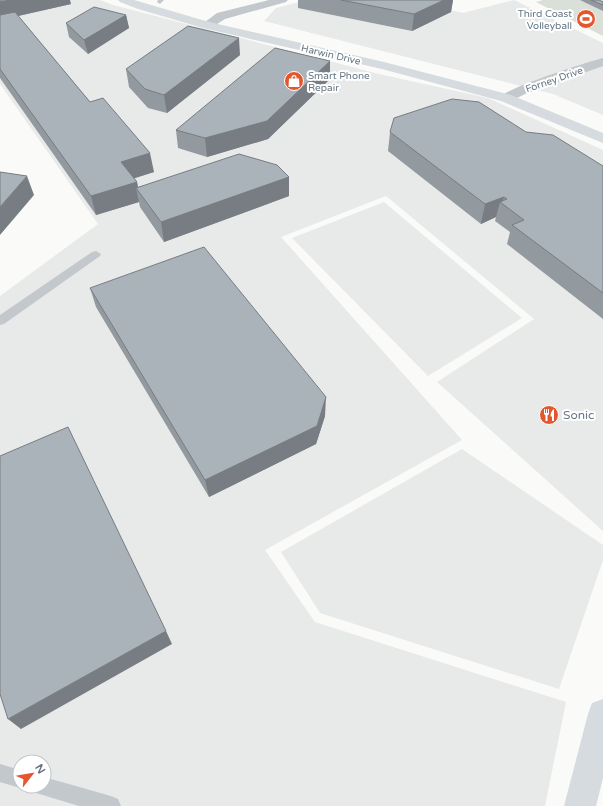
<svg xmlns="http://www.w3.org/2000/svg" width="603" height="806" font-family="'Varela Round',sans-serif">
<rect width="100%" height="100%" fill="#fafaf8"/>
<path fill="#e8e9e9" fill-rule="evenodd" d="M 0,0 L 100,0 L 113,5 L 379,74 L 488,98 L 603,150 L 603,531 L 437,382 L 534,319 L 386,196 L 281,237 L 462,440 L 265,550 L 315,622 L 566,702 L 545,806 L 0,806 L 0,296 L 98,224 L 0,84 ZM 20,762 L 44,762 L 44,786 L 20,786 Z
M 307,0 L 404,0 L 463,13 L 514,0 L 603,43 L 603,115 L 553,94 L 264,21 L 276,8 Z
M 384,202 L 522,318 L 428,376 L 292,238 Z
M 462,449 L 603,545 L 603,560 L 559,689 L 320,613 L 281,552 Z"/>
<path fill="#dadfd7" d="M 543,0 L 603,0 L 603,36 L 536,2 Z"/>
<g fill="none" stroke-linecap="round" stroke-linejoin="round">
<path fill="#c3c8cc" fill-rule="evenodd" d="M 158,0 L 164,0 L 160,4 L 157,2 Z
M 96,251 L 101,254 L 100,256 L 4,324 L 0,325 L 0,315 L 92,252 Z
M 0,764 L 20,770 L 20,786 L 26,786 L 20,788 L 0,782 Z
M 44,777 L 111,796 L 118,799 L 121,806 L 79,806 L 36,793 L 34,786 L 44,786 Z"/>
<path fill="#c3c8cc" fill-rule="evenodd" d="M 269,0 L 288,0 L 286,2 L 225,19 L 211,28 L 203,28 L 201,25 L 217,13 Z
M 603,58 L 603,66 L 525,94 L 511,101 L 506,102 L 501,101 L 499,98 C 506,88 587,62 603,58 Z"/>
<path fill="#d6dbdf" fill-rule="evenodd" d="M 118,0 L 134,0 L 209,22 L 384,62 L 511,95 L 603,133 L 603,143 L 501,101 L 382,69 L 203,28 L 138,9 L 120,2 Z"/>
<path fill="#d6dbdf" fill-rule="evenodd" d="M 603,699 L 603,778 L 596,806 L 564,806 L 588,714 L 592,703 Z"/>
</g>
<path fill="#929a9f" d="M 0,0 L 71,4 L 18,16 L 90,102 L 154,172 L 134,178 L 137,182 L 138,187 L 289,177 L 289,196 L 164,242 L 140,207 L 139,202 L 96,215 L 0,78 Z
M 298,0 L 453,0 L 451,12 L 412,31 L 298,8 Z
M 580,0 L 599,0 L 603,2 L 603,11 Z
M 126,15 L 129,28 L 88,54 L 69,37 L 66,23 Z
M 240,55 L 167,113 L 148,108 L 129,87 L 126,69 Z
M 330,61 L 330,79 L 268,139 L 207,157 L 178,148 L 176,130 Z
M 390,132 L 526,132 L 603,166 L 603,319 L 507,244 L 510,232 L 495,221 L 496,217 L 481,224 L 388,151 Z
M 90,288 L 325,416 L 316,444 L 209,497 L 96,307 Z"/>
<path fill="#777d82" d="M 10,0 L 70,0 L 71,4 L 0,20 L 0,2 Z
M 444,0 L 453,0 L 451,12 L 412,31 L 414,14 Z
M 126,15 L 129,28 L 88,54 L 84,40 Z
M 239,38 L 240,55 L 167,113 L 164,95 Z
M 330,61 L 330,79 L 268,139 L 207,157 L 205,138 Z
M 150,153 L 154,172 L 126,181 L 121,162 Z
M 27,176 L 34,195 L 0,235 L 0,207 Z
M 289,177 L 289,196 L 164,242 L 161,222 Z
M 137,182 L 139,193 L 136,188 L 139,202 L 96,215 L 91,196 Z
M 504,197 L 502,203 L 500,202 L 496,217 L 481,224 L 485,204 Z
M 326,397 L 325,416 L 316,444 L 209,497 L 205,480 Z
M 166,631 L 172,644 L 21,729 L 8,719 Z"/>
<path fill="#aab3b9" stroke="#777d82" d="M 0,0 L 10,0 L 0,2 Z
M 341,0 L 444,0 L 414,14 Z
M 591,0 L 599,0 L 603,2 L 603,5 Z
M 94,7 L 126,15 L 84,40 L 66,23 Z
M 15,12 L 90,102 L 103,98 L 150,153 L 121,162 L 137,182 L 91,196 L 0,69 L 0,15 Z
M 188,26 L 239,38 L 164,95 L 145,89 L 126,69 Z
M 275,48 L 330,61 L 267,121 L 205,138 L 176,130 Z
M 452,99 L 479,102 L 526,132 L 553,135 L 603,166 L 603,293 L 512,225 L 524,220 L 500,202 L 507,199 L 504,197 L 485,204 L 390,132 L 394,118 Z
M 239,154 L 277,165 L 289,177 L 161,222 L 136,188 Z
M 0,172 L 27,176 L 0,207 Z
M 204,247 L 326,397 L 317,426 L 205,480 L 90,288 Z
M 68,427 L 166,631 L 8,719 L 0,694 L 0,456 Z"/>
<defs>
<g id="stadium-disc" transform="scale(1)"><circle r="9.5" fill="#e4572e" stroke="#fff"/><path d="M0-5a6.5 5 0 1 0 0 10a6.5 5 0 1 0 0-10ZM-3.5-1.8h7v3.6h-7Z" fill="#fff"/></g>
<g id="shop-disc" transform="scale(1)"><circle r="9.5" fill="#e4572e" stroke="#fff"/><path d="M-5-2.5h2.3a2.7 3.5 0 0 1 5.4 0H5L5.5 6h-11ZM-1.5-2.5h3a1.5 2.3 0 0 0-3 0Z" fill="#fff"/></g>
<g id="restaurant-disc" transform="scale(1)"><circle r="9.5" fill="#e4572e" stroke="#fff"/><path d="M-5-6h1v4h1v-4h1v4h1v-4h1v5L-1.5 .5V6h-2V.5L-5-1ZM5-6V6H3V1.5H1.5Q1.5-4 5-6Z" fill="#fff"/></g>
</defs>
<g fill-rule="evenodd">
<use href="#stadium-disc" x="586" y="19"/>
<use href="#shop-disc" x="294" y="81"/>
<use href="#restaurant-disc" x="549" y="415"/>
</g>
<g text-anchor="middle" stroke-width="4" stroke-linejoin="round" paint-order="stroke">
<g font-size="10" fill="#657683" stroke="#fff" text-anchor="end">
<text x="572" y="17">Third Coast<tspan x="572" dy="12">Volleyball</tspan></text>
<text x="308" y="79" text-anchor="start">Smart Phone<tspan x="308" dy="12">Repair</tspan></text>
</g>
<g font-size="10" fill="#657683" stroke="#fff">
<text transform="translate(331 54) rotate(13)" y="4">Harwin Drive</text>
<text transform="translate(554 79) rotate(-19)" y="4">Forney Drive</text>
</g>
<g font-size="12" fill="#657683" stroke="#fff" text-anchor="start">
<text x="563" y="419">Sonic</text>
</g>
</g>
<g transform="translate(32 774) rotate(59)"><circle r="19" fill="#ffffff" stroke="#c1c8cd"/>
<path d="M0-3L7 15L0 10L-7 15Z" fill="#e4572e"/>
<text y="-6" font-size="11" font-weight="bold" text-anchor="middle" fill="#657683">N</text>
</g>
</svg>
